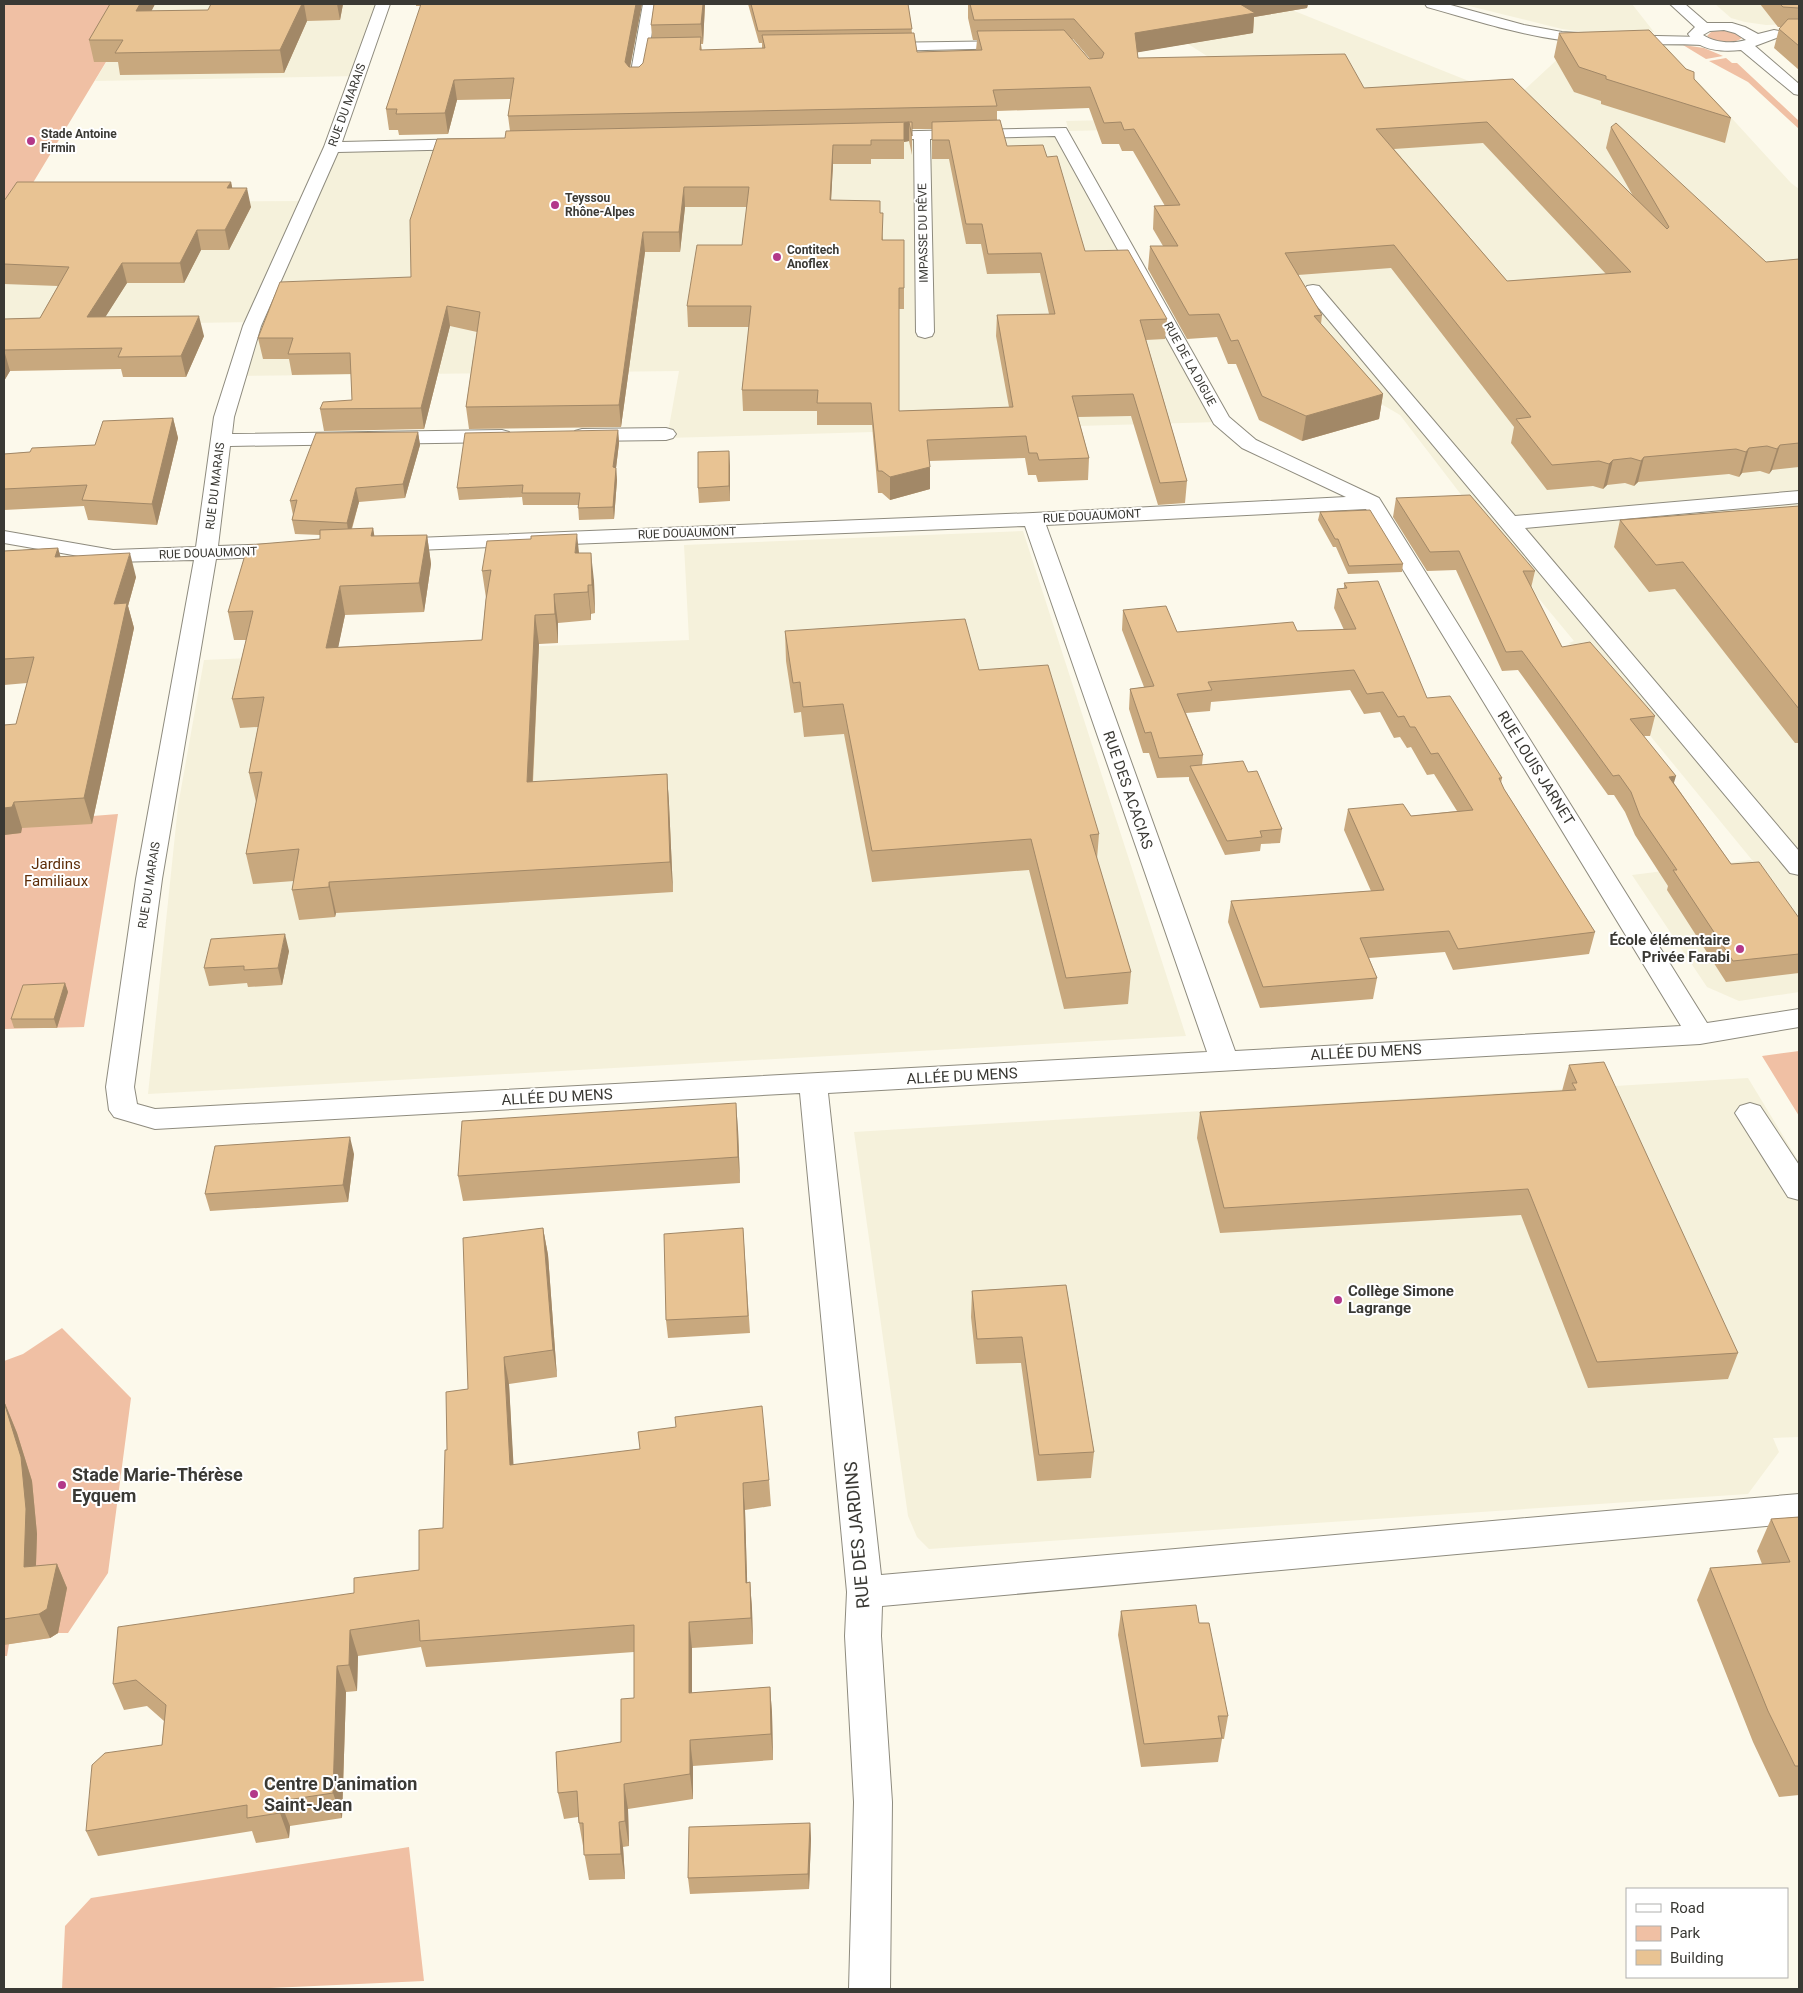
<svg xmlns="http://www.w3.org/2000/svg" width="1803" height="1993" font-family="Roboto,sans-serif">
<rect width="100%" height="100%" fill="#fcf9eb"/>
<path fill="#f5f1db" d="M 141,4 L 383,4 L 358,76 L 95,81 Z
M 1277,4 L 1506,96 L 1519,95 L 1575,43 L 1662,42 L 1791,183 L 1799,189 L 1799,992 L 1739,1001 L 1707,987 L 1632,875 L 1751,860 L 1790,900 L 1752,860 L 1643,727 L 1569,643 L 1574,641 L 1501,553 L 1469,505 L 1400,415 L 1383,405 L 1320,333 L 1276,267 L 1312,125 L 1069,131 L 1066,121 L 1110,120 L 1238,76 L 1182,40 Z
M 1461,4 L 1632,4 L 1654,32 L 1601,34 L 1584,32 L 1562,29 Z
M 1715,4 L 1799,4 L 1799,24 L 1766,25 L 1745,22 L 1731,18 Z
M 1061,131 L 1218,422 L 667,438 L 679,371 L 233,376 L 254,322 L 4,326 L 4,202 L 305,201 L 330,144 Z
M 1023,531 L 1186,1036 L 148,1094 L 178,806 L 204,660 L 689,640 L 684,545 Z
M 1748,1078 L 1799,1162 L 1799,1437 L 1773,1438 L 1779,1452 L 1748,1494 L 929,1549 L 917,1537 L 908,1516 L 854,1132 Z"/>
<path fill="#f0c0a4" d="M 4,4 L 141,4 L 22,201 L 4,202 Z
M 1712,31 C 1723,30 1734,31 1742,38 C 1733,45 1716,43 1707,36 Z
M 1683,45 L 1704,48 L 1723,56 L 1706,59 Z
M 1726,58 L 1732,63 L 1737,63 L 1799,121 L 1799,129 L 1748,82 L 1709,61 Z
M 118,814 L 84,1027 L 4,1029 L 4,823 Z
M 1799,1051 L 1799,1116 L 1762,1056 Z
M 62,1328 L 131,1398 L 108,1573 L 68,1633 L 58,1633 L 50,1638 L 9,1644 L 7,1656 L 4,1656 L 4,1361 L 23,1354 Z
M 409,1847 L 424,1981 L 246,1989 L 62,1989 L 65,1926 L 91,1898 Z"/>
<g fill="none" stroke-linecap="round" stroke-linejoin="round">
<g stroke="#8e8b7e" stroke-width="2">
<path id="street" d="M 376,4 L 390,4 L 342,142 L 472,139 L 478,141 L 480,144 L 478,147 L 472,149 L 338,152 L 261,326 L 234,417 L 232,434 L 502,430 L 509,432 L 512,436 L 509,440 L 502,442 L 230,446 L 218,546 L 283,544 L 291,545 L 294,550 L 291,555 L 283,556 L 216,559 L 162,879 L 134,1087 L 137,1104 L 155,1109 L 1207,1052 L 1025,526 L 391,551 L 383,550 L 380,545 L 383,540 L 391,539 L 1033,513 L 1346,497 L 1242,448 L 1214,424 L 1055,136 L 930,139 L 934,332 L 932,336 L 925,338 L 918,336 L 916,332 L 914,139 L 875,140 L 869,138 L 867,135 L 869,132 L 1066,128 L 1229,417 L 1256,440 L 1379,498 L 1707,1023 L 1799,1009 L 1799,1027 L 1700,1044 L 828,1093 L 881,1575 L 1799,1494 L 1799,1523 L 882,1606 L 881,1636 L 892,1802 L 890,1989 L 849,1989 L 854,1802 L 845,1636 L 847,1592 L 800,1093 L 155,1129 L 114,1117 L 109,1110 L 106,1087 L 136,879 L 194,560 L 113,562 L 4,543 L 4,531 L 113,550 L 196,547 L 214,417 L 243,326 L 324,147 ZM 1366,509 L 1681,1026 L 1235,1051 L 1046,525 Z
M 643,4 L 657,4 L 643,83 L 641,86 L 631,86 L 629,83 Z
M 1425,4 L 1447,4 L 1524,25 L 1562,32 L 1611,35 L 1703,37 L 1708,38 L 1710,41 L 1708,44 L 1703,45 C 1656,43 1608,47 1561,40 C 1516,34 1471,19 1427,7 Z
M 1014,41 L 1019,42 L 1021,45 L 1019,48 L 880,51 L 875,50 L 873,47 L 875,44 L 880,43 Z
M 1313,285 L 1319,286 L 1515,516 L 1799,491 L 1799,503 L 1525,528 L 1799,851 L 1799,875 L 1790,873 L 1307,294 L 1304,290 L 1307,286 Z
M 666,428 L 673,430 L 676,434 L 673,438 L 666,440 L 582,441 L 575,439 L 572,435 L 575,431 L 582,429 Z
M 1750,1103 L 1760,1106 L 1799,1165 L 1799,1200 L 1788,1197 L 1735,1113 L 1740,1106 Z"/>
</g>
<g stroke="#8e8b7e" stroke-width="2">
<path id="secondary" d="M 1670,4 L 1685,4 L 1707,23 L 1732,23 L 1745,27 L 1758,34 L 1774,30 L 1779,31 L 1781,34 L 1779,37 L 1755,46 L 1799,84 L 1799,95 L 1794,94 L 1741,50 C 1722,52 1699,51 1688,34 L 1695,27 ZM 1724,30 L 1735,33 L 1746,40 C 1732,44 1715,43 1703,35 L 1710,31 Z"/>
</g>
<use href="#street" fill="#fff" fill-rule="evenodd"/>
<use href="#secondary" fill="#fff" fill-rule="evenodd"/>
</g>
<path fill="#c8a87e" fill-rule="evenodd" d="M 110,4 L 155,4 L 151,11 L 208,10 L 211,4 L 343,4 L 340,20 L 307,21 L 284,73 L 120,75 L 118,62 L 94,62 L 89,40 Z
M 416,4 L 642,4 L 630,67 L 639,67 L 643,63 L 652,37 L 651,25 L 654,4 L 705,4 L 703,44 L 701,44 L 702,50 L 762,49 L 762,43 L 759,43 L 748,4 L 908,4 L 912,33 L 917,52 L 976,50 L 977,40 L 973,40 L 968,18 L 968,4 L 1308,4 L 1307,8 L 1254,17 L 1253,33 L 1137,52 L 1138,58 L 1364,88 L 1513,79 L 1633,196 L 1606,148 L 1611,127 L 1766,262 L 1799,259 L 1799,467 L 1772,470 L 1769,474 L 1760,471 L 1742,473 L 1739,477 L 1729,474 L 1638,482 L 1634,486 L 1625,483 L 1607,485 L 1603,489 L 1593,486 L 1547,490 L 1511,443 L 1514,427 L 1391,268 L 1298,275 L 1322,315 L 1321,324 L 1383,394 L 1379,419 L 1302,441 L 1259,420 L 1236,364 L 1228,364 L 1217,337 L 1187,339 L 1148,269 L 1150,246 L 1163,246 L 1153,229 L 1154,206 L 1165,206 L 1133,151 L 1122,151 L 1119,144 L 1102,144 L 1089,108 L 997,111 L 997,120 L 1007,146 L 1047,157 L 1085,251 L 1167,319 L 1165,339 L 1146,340 L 1187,481 L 1185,503 L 1158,505 L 1131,416 L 1078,417 L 1089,458 L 1088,480 L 1038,482 L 1036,475 L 1028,475 L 1025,458 L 929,461 L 930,489 L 890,500 L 882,493 L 878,493 L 872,425 L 817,425 L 817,411 L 743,411 L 742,390 L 749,327 L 688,327 L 687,306 L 742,245 L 747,207 L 685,207 L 680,252 L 645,252 L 621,427 L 469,429 L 466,407 L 477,332 L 450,326 L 424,429 L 324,431 L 320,409 L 352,400 L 351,374 L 292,375 L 289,359 L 263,359 L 258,338 L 411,277 L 510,131 L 508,116 L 511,99 L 457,100 L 448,134 L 399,135 L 398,130 L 389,130 L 386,109 L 421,6 L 416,6 ZM 1072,39 L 1073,39 L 1090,59 L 1089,59 ZM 912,129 L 932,129 L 932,159 L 949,159 L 966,244 L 981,244 L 987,274 L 1040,273 L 1049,314 L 997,315 L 996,336 L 1009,407 L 899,411 L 899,309 L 904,309 L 904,240 L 883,240 L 880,213 L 831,200 L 833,164 L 871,164 L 871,159 L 904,159 L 904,142 L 909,141 L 912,155 ZM 1483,143 L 1606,274 L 1507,281 L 1394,149 Z
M 1760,4 L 1799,4 L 1799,70 L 1774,48 L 1779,29 L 1781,27 L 1778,27 Z
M 1559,33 L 1694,79 L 1731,118 L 1725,143 L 1601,104 L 1601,101 L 1574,92 L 1554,57 Z
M 231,182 L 232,188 L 251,207 L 229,250 L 201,250 L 184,283 L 127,283 L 105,317 L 204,336 L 186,377 L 123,377 L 121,369 L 10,371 L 4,381 L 4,319 L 40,318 L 58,286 L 4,284 L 4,201 Z
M 173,418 L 178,438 L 157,525 L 88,520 L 84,506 L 4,510 L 4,454 L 30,452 L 95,445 Z
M 618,430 L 619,443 L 616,468 L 617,480 L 614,519 L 579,520 L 578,505 L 523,505 L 522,497 L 459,500 L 457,488 Z
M 418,432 L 420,445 L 405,498 L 359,502 L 352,529 L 373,528 L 374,536 L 427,535 L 431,564 L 424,612 L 345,615 L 338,647 L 482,640 L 486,598 L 482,571 L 579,553 L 594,581 L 595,613 L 591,614 L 591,620 L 558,623 L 558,643 L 539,644 L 533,782 L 667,774 L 669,804 L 673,892 L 336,913 L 335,917 L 299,920 L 292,890 L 294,881 L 253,884 L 246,854 L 256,802 L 249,773 L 258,727 L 240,728 L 232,699 L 246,640 L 234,640 L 228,612 L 320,539 L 320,535 L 295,534 L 292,520 L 293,515 L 290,501 Z
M 729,451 L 730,501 L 699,503 L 698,488 Z
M 1396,498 L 1535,571 L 1531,588 L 1562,647 L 1655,716 L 1650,736 L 1644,736 L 1674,783 L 1731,864 L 1799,918 L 1799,973 L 1726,982 L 1667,890 L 1668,886 L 1635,835 L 1625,812 L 1614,795 L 1608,795 L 1518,670 L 1502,671 L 1456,570 L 1427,571 L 1393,517 Z
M 1799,506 L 1799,743 L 1795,743 L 1675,589 L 1649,592 L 1614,547 L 1620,520 Z
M 1320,512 L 1403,564 L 1402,572 L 1348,574 L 1336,547 L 1333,547 L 1318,520 Z
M 58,548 L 60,557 L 136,577 L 128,606 L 134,628 L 92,824 L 22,828 L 21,833 L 4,835 L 16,724 L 27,683 L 4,685 L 4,551 Z
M 1344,583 L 1427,698 L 1502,778 L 1501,783 L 1504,789 L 1595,932 L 1589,954 L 1453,970 L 1445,952 L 1369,958 L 1377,978 L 1373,999 L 1260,1008 L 1228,922 L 1231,901 L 1371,891 L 1344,830 L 1348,809 L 1411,816 L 1457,811 L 1434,774 L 1427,775 L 1411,747 L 1407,748 L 1400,737 L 1394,738 L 1380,712 L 1364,714 L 1350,690 L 1211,702 L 1210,711 L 1186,713 L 1203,755 L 1202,765 L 1248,772 L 1282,829 L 1280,843 L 1261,844 L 1260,851 L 1225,855 L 1189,780 L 1189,777 L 1157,778 L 1149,753 L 1143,753 L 1129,709 L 1130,689 L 1144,687 L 1122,630 L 1123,610 L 1177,632 L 1297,631 L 1344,630 L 1334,608 L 1337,589 L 1344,588 Z
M 785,631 L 979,670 L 1099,834 L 1097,859 L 1131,972 L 1128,1004 L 1064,1009 L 1029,870 L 872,882 L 844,734 L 804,737 L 801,712 L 794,713 L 786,661 Z
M 289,951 L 282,985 L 248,987 L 247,983 L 209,986 L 204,968 Z
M 65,983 L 68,992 L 57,1028 L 14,1028 L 11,1019 Z
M 1569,1065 L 1738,1353 L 1728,1379 L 1588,1388 L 1521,1215 L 1220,1233 L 1197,1138 L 1200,1112 L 1562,1091 Z
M 738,1129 L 740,1183 L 463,1201 L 458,1176 Z
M 354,1154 L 348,1202 L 210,1211 L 205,1194 Z
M 543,1228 L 548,1255 L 557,1377 L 509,1384 L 513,1464 L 769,1480 L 771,1506 L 745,1510 L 747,1583 L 750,1582 L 752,1609 L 753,1644 L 692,1648 L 692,1693 L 770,1687 L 772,1713 L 773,1760 L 693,1766 L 693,1799 L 628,1809 L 629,1846 L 623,1847 L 625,1879 L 589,1880 L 579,1823 L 578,1817 L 564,1819 L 558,1793 L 621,1742 L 634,1698 L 634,1652 L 426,1667 L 421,1647 L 358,1656 L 357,1691 L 346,1692 L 342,1818 L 290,1826 L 289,1838 L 256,1843 L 252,1831 L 98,1856 L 86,1831 L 162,1745 L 164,1721 L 147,1706 L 124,1710 L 113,1684 L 354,1593 L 419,1570 L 443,1528 L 447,1450 L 468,1389 Z
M 743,1228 L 750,1333 L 668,1338 L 666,1320 Z
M 1066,1285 L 1094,1452 L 1091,1478 L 1037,1481 L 1021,1363 L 976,1364 L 971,1317 L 972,1291 Z
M 4,1401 L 17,1433 L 32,1481 L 37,1534 L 36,1566 L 57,1564 L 67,1588 L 58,1633 L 50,1638 L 4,1645 Z
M 1799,1517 L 1799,1795 L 1779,1797 L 1753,1742 L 1697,1600 L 1710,1568 L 1762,1564 L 1757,1551 L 1771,1519 Z
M 1121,1611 L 1199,1623 L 1228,1716 L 1224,1739 L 1222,1739 L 1218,1762 L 1141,1767 L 1118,1635 Z
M 810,1823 L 811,1839 L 809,1889 L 690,1894 L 688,1878 Z"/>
<path fill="#a28867" d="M 140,4 L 155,4 L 141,32 L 136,11 Z
M 302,4 L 304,4 L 307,21 L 284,73 L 280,50 Z
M 337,4 L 343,4 L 340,20 Z
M 636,4 L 642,4 L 627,83 L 625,62 Z
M 703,4 L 705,4 L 703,44 L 701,24 Z
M 1234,4 L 1308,4 L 1307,8 L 1254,17 L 1253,33 L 1134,53 L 1135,33 Z
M 454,80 L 457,100 L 448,134 L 445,113 Z
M 909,122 L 909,141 L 904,142 L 904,123 Z
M 833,145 L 833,164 L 830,220 L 830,200 Z
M 231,182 L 235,201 L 227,188 Z
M 684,187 L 685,207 L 680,252 L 679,232 Z
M 247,188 L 251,207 L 229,250 L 225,230 Z
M 197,230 L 201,250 L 184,283 L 180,263 Z
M 643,232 L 645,252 L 621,427 L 619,405 Z
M 122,263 L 127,283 L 92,338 L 87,317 Z
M 447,306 L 450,326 L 424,429 L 421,408 Z
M 199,316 L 204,336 L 186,377 L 181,356 Z
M 4,350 L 10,371 L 4,381 Z
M 1383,394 L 1379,419 L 1302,441 L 1306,416 Z
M 173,418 L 178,438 L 157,525 L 152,504 Z
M 618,430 L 619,443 L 616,468 L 617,480 L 614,519 L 613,507 L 613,467 Z
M 418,432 L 420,445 L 405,498 L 403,484 Z
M 1780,445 L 1772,470 L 1769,474 L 1777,449 Z
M 1749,448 L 1742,473 L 1739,477 L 1746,452 Z
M 729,451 L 730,466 L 730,501 L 729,486 Z
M 1644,457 L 1638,482 L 1634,486 L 1641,461 Z
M 1613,460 L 1607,485 L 1603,489 L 1609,464 Z
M 930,467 L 930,489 L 890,500 L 890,477 Z
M 356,488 L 359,502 L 349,537 L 347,523 Z
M 373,528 L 378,556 L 371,536 Z
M 577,534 L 580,562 L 575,553 Z
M 427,535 L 431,564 L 424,612 L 419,583 Z
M 58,548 L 65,572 L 55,557 Z
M 130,553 L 136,577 L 128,606 L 134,628 L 92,824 L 84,798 L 114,604 Z
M 591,553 L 594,581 L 595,613 L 592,585 Z
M 588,585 L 591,614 L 591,620 L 588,592 Z
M 340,586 L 345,615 L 332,677 L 326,648 Z
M 554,594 L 558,623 L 558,643 L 555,614 Z
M 535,615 L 539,644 L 531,812 L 527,782 Z
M 667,774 L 669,804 L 673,892 L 670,862 Z
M 1676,776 L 1670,796 L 1669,777 Z
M 14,802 L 22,828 L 21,833 L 4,835 L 4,808 Z
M 329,882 L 336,913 L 335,917 L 329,887 Z
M 285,934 L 289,951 L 282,985 L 278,968 Z
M 65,983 L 68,992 L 57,1028 L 54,1019 Z
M 736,1103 L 738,1129 L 740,1183 L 738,1157 Z
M 350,1137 L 354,1154 L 348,1202 L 343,1185 Z
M 543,1228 L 548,1255 L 557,1377 L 553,1350 Z
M 504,1357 L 509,1384 L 515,1491 L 510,1465 Z
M 4,1401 L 17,1433 L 32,1481 L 37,1534 L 35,1591 L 24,1567 Z
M 743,1483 L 745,1510 L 748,1609 L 746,1583 Z
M 57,1564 L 67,1588 L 58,1633 L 50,1638 L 39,1614 Z
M 750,1582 L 752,1609 L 753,1644 L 751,1618 Z
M 689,1622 L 692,1648 L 692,1719 L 689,1693 Z
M 350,1630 L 358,1656 L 357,1691 L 349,1665 Z
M 337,1666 L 346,1692 L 342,1818 L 333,1793 Z
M 770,1687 L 772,1713 L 773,1760 L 771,1734 Z
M 690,1740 L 693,1766 L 693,1799 L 690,1774 Z
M 624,1784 L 628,1809 L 629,1846 L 625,1821 Z
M 280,1801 L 290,1826 L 289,1838 L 280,1813 Z
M 619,1822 L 623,1847 L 625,1879 L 621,1854 Z
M 810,1823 L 811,1839 L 809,1889 L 808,1874 Z"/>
<path fill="#e8c393" stroke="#a28867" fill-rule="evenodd" d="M 110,4 L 140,4 L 136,11 L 208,10 L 211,4 L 302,4 L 280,50 L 115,53 L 123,40 L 89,40 Z
M 421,4 L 636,4 L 625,62 L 629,67 L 639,67 L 643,63 L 648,38 L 701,37 L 700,50 L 765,48 L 762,35 L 914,33 L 917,52 L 982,50 L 977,31 L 1064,30 L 1089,59 L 1102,58 L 1104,53 L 1074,19 L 974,20 L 970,4 L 1240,4 L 1255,13 L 1135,33 L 1138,58 L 1345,54 L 1364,88 L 1513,79 L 1667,229 L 1669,227 L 1611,127 L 1616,123 L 1766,262 L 1799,259 L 1799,443 L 1780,445 L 1777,449 L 1767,446 L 1749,448 L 1746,452 L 1736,449 L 1644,457 L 1641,461 L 1631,458 L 1613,460 L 1609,464 L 1599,461 L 1552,465 L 1516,419 L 1531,417 L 1394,245 L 1285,253 L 1322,315 L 1314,316 L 1383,394 L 1306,416 L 1262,396 L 1238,340 L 1231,341 L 1219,314 L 1189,315 L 1150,246 L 1178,246 L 1154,206 L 1180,205 L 1134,129 L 1124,130 L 1121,122 L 1104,123 L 1090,87 L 993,90 L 997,106 L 508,116 L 514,78 L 454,80 L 445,113 L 396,114 L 397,109 L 386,109 ZM 1487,122 L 1631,272 L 1507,281 L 1376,129 Z
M 654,4 L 703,4 L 701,24 L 651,25 Z
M 751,4 L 908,4 L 912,29 L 758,31 Z
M 1780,4 L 1799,4 L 1799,8 L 1783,7 Z
M 1788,19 L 1799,19 L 1799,46 L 1779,29 Z
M 1649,30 L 1686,69 L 1694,72 L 1694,79 L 1731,118 L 1606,79 L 1606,76 L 1579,67 L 1559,33 Z
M 1000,120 L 1007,146 L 1043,145 L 1047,157 L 1057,156 L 1085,251 L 1128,250 L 1167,319 L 1140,320 L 1187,481 L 1160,483 L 1133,394 L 1072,396 L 1089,458 L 1039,460 L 1037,453 L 1029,453 L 1026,436 L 927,440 L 930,467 L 890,477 L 882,471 L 878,471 L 871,403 L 817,403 L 818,390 L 742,390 L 751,306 L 687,306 L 697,245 L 742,245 L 749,187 L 684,187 L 679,232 L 643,232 L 619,405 L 466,407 L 480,312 L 447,306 L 421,408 L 320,409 L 323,402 L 352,400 L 350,353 L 288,354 L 293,338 L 258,338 L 280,282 L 411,277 L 410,220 L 437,139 L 505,138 L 506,131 L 912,122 L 912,136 L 909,122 L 904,123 L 904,140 L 871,140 L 871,145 L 833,145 L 830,200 L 880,201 L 880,213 L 883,213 L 882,240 L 904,240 L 904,288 L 899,288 L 899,411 L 1013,407 L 997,315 L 1055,314 L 1041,253 L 988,254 L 982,224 L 966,224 L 949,140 L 932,140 L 932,122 Z
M 17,182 L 231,182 L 227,188 L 247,188 L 225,230 L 197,230 L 180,263 L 122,263 L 87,317 L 199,316 L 181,356 L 118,357 L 122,348 L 4,350 L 4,319 L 40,318 L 69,267 L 4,264 L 4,201 Z
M 173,418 L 152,504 L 82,500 L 87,485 L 4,489 L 4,454 L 30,452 L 32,448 L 95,445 L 103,421 Z
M 618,430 L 613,467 L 616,468 L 613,507 L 578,508 L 580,493 L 522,493 L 523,485 L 457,488 L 465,433 Z
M 418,432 L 403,484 L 356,488 L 347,523 L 292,520 L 297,500 L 290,501 L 316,433 Z
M 729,451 L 729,486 L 698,488 L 698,452 Z
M 1470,495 L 1535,571 L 1523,571 L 1562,647 L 1590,642 L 1655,716 L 1630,719 L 1676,776 L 1669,777 L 1731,864 L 1759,862 L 1799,918 L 1799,954 L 1733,961 L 1673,870 L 1677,870 L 1640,816 L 1631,792 L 1619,775 L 1613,776 L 1522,651 L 1506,652 L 1459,551 L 1430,552 L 1396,498 Z
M 1799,506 L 1799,709 L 1683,562 L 1656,565 L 1620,520 Z
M 1370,510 L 1403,564 L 1349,566 L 1338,539 L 1335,539 L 1320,512 Z
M 373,528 L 371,536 L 427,535 L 419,583 L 340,586 L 326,648 L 482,640 L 486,599 L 491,570 L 482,571 L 487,541 L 531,539 L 531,536 L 577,534 L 575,553 L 591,553 L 592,585 L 588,585 L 588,592 L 554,594 L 555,614 L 535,615 L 527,782 L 667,774 L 670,862 L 329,882 L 329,887 L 292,890 L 299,849 L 246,854 L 262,772 L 249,773 L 264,697 L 232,699 L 253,611 L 228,612 L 248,545 L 320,539 L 320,530 Z
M 58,548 L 55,557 L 130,553 L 114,604 L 127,603 L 84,798 L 14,802 L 12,807 L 4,808 L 4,725 L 16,724 L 34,657 L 4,659 L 4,551 Z
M 1378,581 L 1427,698 L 1450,696 L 1502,778 L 1499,778 L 1504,789 L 1595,932 L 1458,949 L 1449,931 L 1360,938 L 1377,978 L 1263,987 L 1231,901 L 1384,890 L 1348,809 L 1403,804 L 1411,816 L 1473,810 L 1438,753 L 1431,754 L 1415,727 L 1410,727 L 1404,716 L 1398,717 L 1383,692 L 1367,694 L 1354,670 L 1208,682 L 1212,690 L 1177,694 L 1203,755 L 1159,758 L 1151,732 L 1145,733 L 1130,689 L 1154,686 L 1123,610 L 1166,606 L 1177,632 L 1293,622 L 1297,631 L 1356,629 L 1337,589 L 1347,588 L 1344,583 Z
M 965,619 L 979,670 L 1048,665 L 1099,834 L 1090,835 L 1131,972 L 1066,978 L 1031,839 L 872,851 L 843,704 L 803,707 L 800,682 L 793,683 L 785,631 Z
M 1243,761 L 1248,772 L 1257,771 L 1282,829 L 1260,831 L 1262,837 L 1227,841 L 1190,766 Z
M 285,934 L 278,968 L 244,970 L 244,966 L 204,968 L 211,939 Z
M 65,983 L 54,1019 L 11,1019 L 23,985 Z
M 1604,1062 L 1738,1353 L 1597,1362 L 1528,1189 L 1224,1208 L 1200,1112 L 1576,1090 L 1572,1083 L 1577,1083 L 1569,1065 Z
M 736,1103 L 738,1157 L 458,1176 L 462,1121 Z
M 350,1137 L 343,1185 L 205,1194 L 215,1146 Z
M 543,1228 L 553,1350 L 504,1357 L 510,1465 L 640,1449 L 638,1432 L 676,1427 L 675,1417 L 762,1406 L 769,1480 L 743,1483 L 746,1583 L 750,1582 L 751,1618 L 689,1622 L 689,1693 L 770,1687 L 771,1734 L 690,1740 L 690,1774 L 624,1784 L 625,1821 L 619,1822 L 621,1854 L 584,1855 L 583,1823 L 579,1823 L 577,1791 L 558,1793 L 556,1752 L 621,1742 L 621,1699 L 634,1698 L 634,1625 L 420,1641 L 419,1620 L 350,1630 L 349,1665 L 337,1666 L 333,1793 L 280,1801 L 280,1813 L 247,1818 L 247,1805 L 86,1831 L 92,1765 L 105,1753 L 162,1745 L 166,1705 L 136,1680 L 113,1684 L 118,1627 L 354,1593 L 354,1578 L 419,1570 L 419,1530 L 443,1528 L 445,1450 L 447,1450 L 446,1392 L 468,1389 L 463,1238 Z
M 743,1228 L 748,1316 L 666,1320 L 664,1234 Z
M 1066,1285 L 1094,1452 L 1039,1455 L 1022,1337 L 977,1339 L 972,1291 Z
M 4,1402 L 21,1457 L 26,1509 L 24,1567 L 57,1564 L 47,1609 L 39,1614 L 4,1619 Z
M 1799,1517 L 1799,1766 L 1795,1766 L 1768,1711 L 1710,1568 L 1790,1562 L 1771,1519 Z
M 1196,1605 L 1199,1623 L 1209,1623 L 1228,1716 L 1218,1716 L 1222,1738 L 1144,1744 L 1121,1611 Z
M 810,1823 L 808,1874 L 688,1878 L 689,1827 Z"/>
<g fill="#b33889" stroke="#fff" stroke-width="2">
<circle cx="31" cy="141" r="5"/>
<circle cx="555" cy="205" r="5"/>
<circle cx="777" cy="257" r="5"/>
<circle cx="1740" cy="949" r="5"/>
<circle cx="1338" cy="1300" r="5"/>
<circle cx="62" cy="1485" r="5"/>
<circle cx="254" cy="1794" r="5"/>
</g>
<g text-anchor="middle" stroke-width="4" stroke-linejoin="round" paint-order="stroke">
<g font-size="12" fill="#3a3934" stroke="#fff">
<text transform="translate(347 105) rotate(-70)" y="4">RUE DU MARAIS</text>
<text transform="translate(923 233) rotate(-91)" y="4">IMPASSE DU RÊVE</text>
<text transform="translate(1190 364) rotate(61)" y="4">RUE DE LA DIGUE</text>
<text transform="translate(215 486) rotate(-83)" y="4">RUE DU MARAIS</text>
<text transform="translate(1092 516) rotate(-3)" y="4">RUE DOUAUMONT</text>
<text transform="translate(687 533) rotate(-2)" y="4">RUE DOUAUMONT</text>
<text transform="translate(208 553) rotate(-2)" y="4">RUE DOUAUMONT</text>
<text transform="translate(149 885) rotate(-81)" y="4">RUE DU MARAIS</text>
</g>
<g font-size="12" font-weight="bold" fill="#3a3934" stroke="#fff" text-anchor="start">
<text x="41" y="138">Stade Antoine<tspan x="41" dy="14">Firmin</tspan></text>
<text x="565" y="202">Teyssou<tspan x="565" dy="14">Rhône-Alpes</tspan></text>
<text x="787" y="254">Contitech<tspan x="787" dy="14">Anoflex</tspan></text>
</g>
<g font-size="15" fill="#3a3934" stroke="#fff">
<text transform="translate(1536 768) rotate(58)" y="5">RUE LOUIS JARNET</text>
<text transform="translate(1128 790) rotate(71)" y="5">RUE DES ACACIAS</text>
<text transform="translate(1366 1052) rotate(-3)" y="5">ALLÉE DU MENS</text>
<text transform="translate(962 1076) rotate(-3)" y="5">ALLÉE DU MENS</text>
<text transform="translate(557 1097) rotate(-3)" y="5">ALLÉE DU MENS</text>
</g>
<g font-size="15" fill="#5d2d08" stroke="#fff">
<text x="56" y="869">Jardins<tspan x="56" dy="17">Familiaux</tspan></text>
</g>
<g font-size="15" font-weight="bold" fill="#3a3934" stroke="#fff" text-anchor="end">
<text x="1730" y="945">École élémentaire<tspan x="1730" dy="17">Privée Farabi</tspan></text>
<text x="1348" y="1296" text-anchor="start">Collège Simone<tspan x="1348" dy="17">Lagrange</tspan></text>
</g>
<g font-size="18" font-weight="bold" fill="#3a3934" stroke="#fff" text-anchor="start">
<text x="72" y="1481">Stade Marie-Thérèse<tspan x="72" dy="21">Eyquem</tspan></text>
<text x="264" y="1790">Centre D'animation<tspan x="264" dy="21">Saint-Jean</tspan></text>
</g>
<g font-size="18" fill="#3a3934" stroke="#fff">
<text transform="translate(857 1535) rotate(-95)" y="6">RUE DES JARDINS</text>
</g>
</g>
<rect width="1803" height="1993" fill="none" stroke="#3a3934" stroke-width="10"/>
<rect x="1626" y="1888" width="162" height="90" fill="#ffffff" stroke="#b0b0ae"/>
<rect x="1636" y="1904" width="25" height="8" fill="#ffffff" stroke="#b0b0ae"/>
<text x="1670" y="1913" font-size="15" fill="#3a3934">Road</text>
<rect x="1636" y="1926" width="25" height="15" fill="#f0c0a4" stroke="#b0b0ae"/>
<text x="1670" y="1938" font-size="15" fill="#3a3934">Park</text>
<rect x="1636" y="1950" width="25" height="15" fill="#e8c393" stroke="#b0b0ae"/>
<text x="1670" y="1963" font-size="15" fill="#3a3934">Building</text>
</svg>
